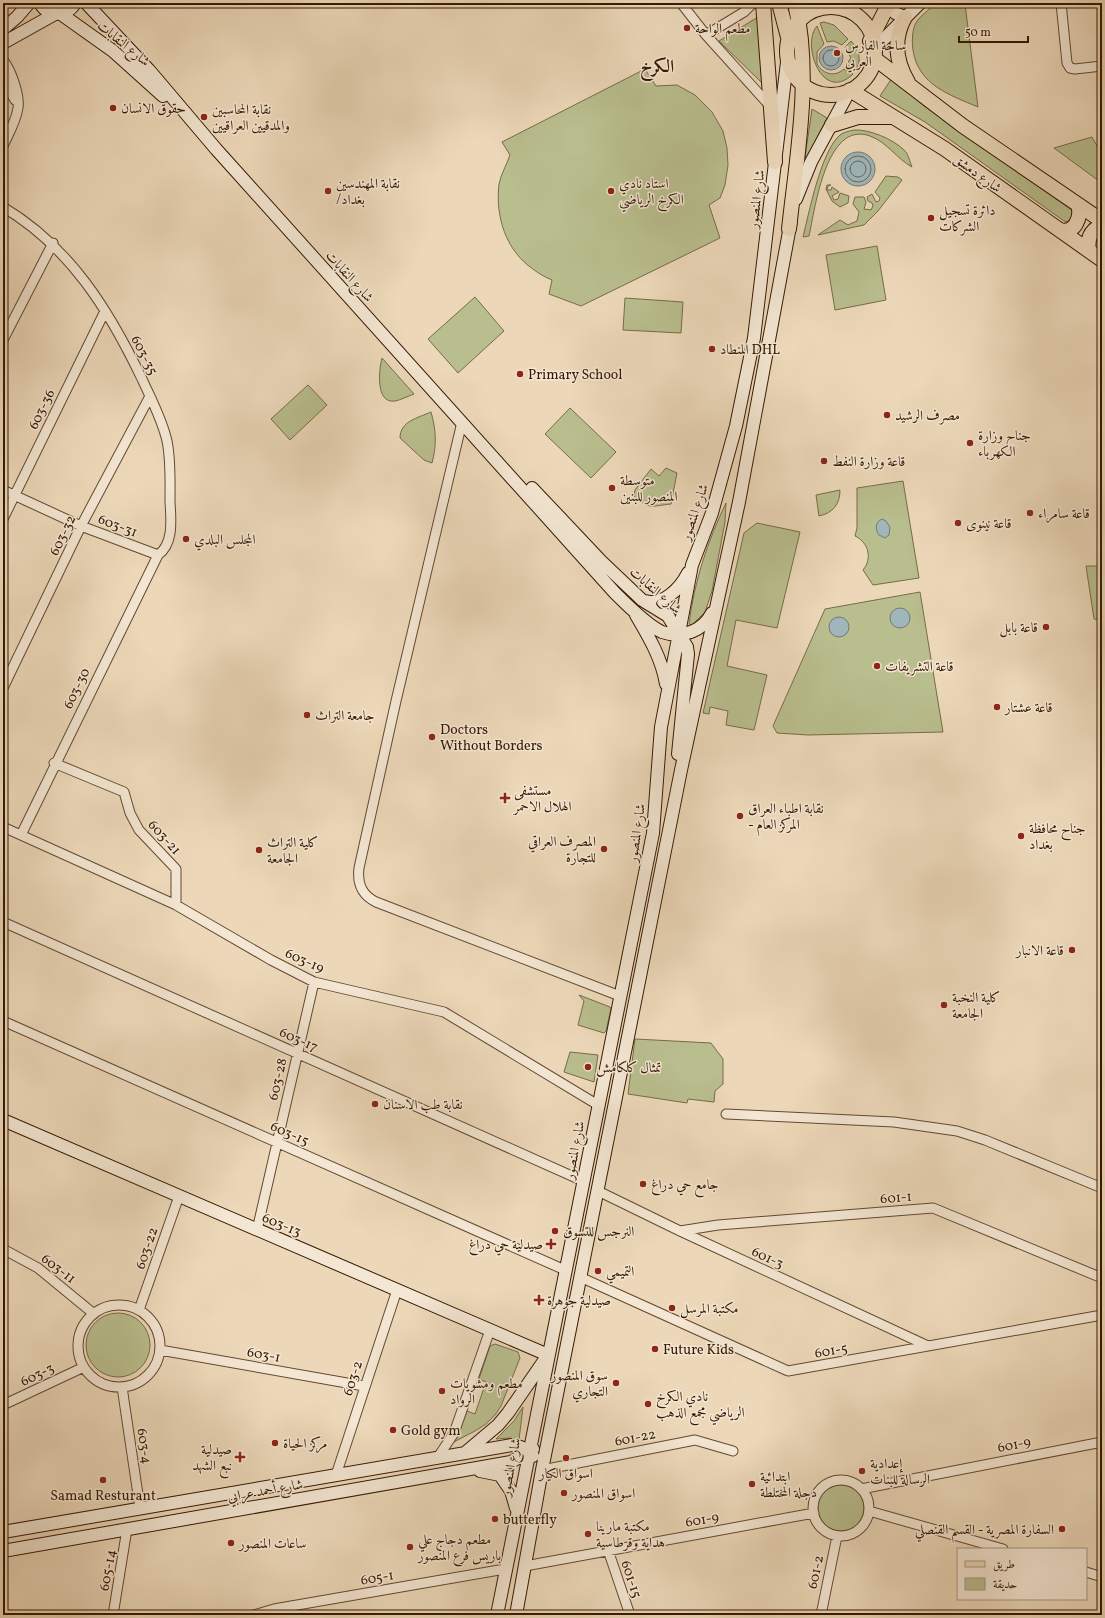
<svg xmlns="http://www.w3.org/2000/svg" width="1105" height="1618" font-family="Vollkorn,Amiri,serif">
<rect width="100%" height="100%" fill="#ecd8b9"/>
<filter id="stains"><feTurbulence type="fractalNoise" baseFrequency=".005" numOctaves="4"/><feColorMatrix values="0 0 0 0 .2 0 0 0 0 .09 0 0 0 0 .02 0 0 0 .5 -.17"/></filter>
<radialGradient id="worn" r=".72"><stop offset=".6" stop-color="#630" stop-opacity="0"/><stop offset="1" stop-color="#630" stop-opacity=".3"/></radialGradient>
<path fill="#b9be8e" stroke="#786b48" d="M 936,3 L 965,4 L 978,107 C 950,95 918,85 913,50 C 912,42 912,32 915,25 C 918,17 930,9 936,3 Z
M 758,17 L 762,83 L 719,41 Z
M 824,22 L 834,25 L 848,39 L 842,45 L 834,41 L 827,42 L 820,23 Z
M 817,26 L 824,44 L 817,52 L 817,64 C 824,75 835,77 844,69 L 853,74 C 822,104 801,44 817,26 Z
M 851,41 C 859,50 862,60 856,70 L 846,65 L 851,58 L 845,47 Z
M 645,69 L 656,86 L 677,85 L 695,95 L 712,112 L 723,131 L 727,148 L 728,165 L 725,185 L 720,198 L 709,205 L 720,238 L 581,306 L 549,294 L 552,280 C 545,277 539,274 533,269 C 506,251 495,216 499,184 C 501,174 507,164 510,155 L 502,142 Z
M 892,78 L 924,106 L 1073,211 L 1075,215 L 1068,222 L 1064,221 L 925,122 L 880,96 Z
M 812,109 L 827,118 L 804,164 Z
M 854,130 C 869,129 893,139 904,150 C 908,153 910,162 912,167 C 897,159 887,142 870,136 C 826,120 815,209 809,236 L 803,237 C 809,213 821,151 840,135 C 844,132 849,131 854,130 Z
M 1092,137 L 1099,149 L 1098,150 L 1100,155 L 1102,155 L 1102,177 L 1099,181 L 1054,148 Z
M 886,176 L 898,177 L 902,180 L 878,211 L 864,225 L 818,235 L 840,220 L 848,225 L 857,221 L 859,212 L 853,204 L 855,197 L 864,197 L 866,202 L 864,209 L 871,210 L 873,206 L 872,203 L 868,201 L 867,197 L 872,194 L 876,202 L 879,201 L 880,198 L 875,192 Z
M 827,185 L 831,185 L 828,186 L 827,190 L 831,190 L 832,187 L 839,192 L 832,196 L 834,200 L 838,199 L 840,193 L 849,196 L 848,203 L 840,207 L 832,201 L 826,189 Z
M 877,246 L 886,300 L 835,310 L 826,255 Z
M 475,297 L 504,331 L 458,373 L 428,339 Z
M 625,298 L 683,302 L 681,333 L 623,330 Z
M 382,358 L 414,394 C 408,396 401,400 395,401 C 375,404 379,369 382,358 Z
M 308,385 L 327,405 L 290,440 L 271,419 Z
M 570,408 L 616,452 L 591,478 L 545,434 Z
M 431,412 C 436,430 437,444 432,463 L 424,460 L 400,438 C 400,421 418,418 431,412 Z
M 666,468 L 677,473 L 671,504 C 652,506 649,510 634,496 L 635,490 L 651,469 L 659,476 Z
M 903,481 L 919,578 L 873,585 L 863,570 C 873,558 868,542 855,536 L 857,528 L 857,488 Z
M 840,490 C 840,504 833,513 819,516 L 816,495 Z
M 726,503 L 725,522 L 712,591 L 705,612 L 691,626 L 689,624 C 694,582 708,540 726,503 Z
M 757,523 L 800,532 L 777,628 L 736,620 L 727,666 L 767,675 L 754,730 L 726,725 L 728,711 L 710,707 L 709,714 L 703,713 L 744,533 Z
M 1086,566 L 1102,566 L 1102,620 L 1094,619 Z
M 920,592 L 943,732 L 808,735 L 777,733 L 773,726 L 825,609 Z
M 579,995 L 610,1007 L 611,1009 L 606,1031 L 604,1033 L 578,1025 L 584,1001 Z
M 635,1039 L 711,1043 L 723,1059 L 723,1084 L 715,1091 L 714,1102 L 688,1099 L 687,1103 L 628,1094 Z
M 570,1052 L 598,1055 L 594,1082 L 564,1072 Z
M86 1345a32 32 0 1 1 64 0a32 32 0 1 1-64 0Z
M 495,1344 L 518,1352 L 520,1358 L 501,1406 L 495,1415 L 486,1424 L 475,1431 L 452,1443 L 458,1435 L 467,1411 L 475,1414 L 486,1382 L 479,1379 L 490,1346 Z
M 523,1407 L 519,1440 L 509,1438 L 496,1439 L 514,1421 Z
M818 1508a23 23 0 1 1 46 0a23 23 0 1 1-46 0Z"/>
<path fill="#9fb6bb" stroke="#757771" d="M819 58a12 12 0 1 1 24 0a12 12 0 1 1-24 0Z
M841 169a17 17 0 1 1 34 0a17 17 0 1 1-34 0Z
M 882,519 L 886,521 L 890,527 L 889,535 L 885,538 L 879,535 C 875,529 875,522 882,519 Z
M890 618a10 10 0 1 1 20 0a10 10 0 1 1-20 0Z
M829 627a10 10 0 1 1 20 0a10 10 0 1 1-20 0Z"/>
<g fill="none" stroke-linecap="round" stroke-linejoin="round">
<path stroke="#6a675e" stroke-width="1" d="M823 58a8 8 0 1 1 16 0a8 8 0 1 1-16 0Z
M845 169a13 13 0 1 1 26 0a13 13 0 1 1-26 0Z
M850 169a8 8 0 1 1 16 0a8 8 0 1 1-16 0Z"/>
<g stroke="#644830" stroke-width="11">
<path id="street" d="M 681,3 L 706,35 L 770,106
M 1061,3 L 1067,63 L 1070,68 L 1075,69 L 1102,66
M 706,35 L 744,12 L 753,3
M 3,60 C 11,70 20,95 18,108 C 16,121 9,133 3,146
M 3,79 L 15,100
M 3,207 C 70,247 109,310 142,379 C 151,399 162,419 167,441 C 171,460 170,482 170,502 C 171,519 174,544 158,555 L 21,835
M 3,340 L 53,243
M 462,422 L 396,701 L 359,868 C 357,884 362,895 376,902 L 620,996
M 3,490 L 81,526 L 158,555
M 3,519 L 105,311
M 3,688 L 81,526 L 150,396
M 54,763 L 124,792 L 130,813 L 139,830 L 176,869 L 176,905
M 3,827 L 176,905 L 271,960 L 314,982 L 444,1012 L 598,1105
M 3,922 L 583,1181
M 3,1021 L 565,1270
M 726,1114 L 894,1122 L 957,1131 L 985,1140 L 1102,1188
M 598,1191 L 680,1231 L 928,1346
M 257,1230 L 314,982
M 680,1231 L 718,1225 L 933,1208 L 1102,1278
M 3,1249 L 38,1268 L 94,1314
M 580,1277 L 788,1371 L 1102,1315
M78 1346a41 41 0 1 1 82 0a41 41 0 1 1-82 0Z
M 139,1310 L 179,1196
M 160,1350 L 364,1386
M 122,1387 L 140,1508
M 3,1405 L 84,1367
M 438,1457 L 454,1433 L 490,1330
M 542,1470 L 695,1440 L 733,1451
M 336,1475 L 397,1290
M813 1508a28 28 0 1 1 56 0a28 28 0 1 1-56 0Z
M 861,1489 L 1102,1442
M 869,1511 L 1003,1549
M 608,1550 L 630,1615
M 525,1566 L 814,1513
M 1086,1572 L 1102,1577
M 113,1615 L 127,1529
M 254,1615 L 274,1609 L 505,1569
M 821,1615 L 837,1536"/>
</g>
<g stroke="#361802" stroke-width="14">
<path id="secondary" d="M 40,3 C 48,18 67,17 75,3
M 86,3 L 149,70 L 216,149 L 615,593 C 626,604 648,626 662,632 C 682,639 703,631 712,613
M 891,3 L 895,13 L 905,17
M 835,7 L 839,3
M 61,14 L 113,51 L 163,96
M 3,29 L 17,17 L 29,3
M 3,43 L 55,14
M 875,48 L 920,3
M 796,199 L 811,162 L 850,90
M 532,488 L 601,561 L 642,600 L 668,616 L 687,647 L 688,654 L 678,754
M 645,601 C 663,606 680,589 688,573
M 636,615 C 649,637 662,659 666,684
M 3,1120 L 548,1355 L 508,1413 L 498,1425 L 466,1452
M 480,1471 L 500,1475 L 511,1491 L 516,1508
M 3,1532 L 512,1445 L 521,1447 L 533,1456
M 3,1551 L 511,1462 L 533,1449
M 497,1615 L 653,833 L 661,727 L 692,565 L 712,513 L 736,426 L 754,338 L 788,54
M 516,1615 L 542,1470 L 681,770 L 739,502 L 791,221"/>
</g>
<g stroke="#361802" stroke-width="16">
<path id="primary" d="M 763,3 L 775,162
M 779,3 L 789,41
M787 51a44 44 0 1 1 88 0a44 44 0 1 1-88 0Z
M 905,17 C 893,39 896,62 908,82
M 870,41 L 889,3
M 874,58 L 963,126 L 1102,221
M 850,90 L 945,149 L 1102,260
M 832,125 L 858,117 L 892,117
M 789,229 C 797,155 812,76 795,3
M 1060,230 C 1075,235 1082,216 1078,205
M 1089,250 C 1087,238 1091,230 1102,225"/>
</g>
<use href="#street" stroke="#f3e6d2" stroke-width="9"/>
<use href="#secondary" stroke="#f3e6d2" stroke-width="12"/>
<use href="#primary" stroke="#ecd8b9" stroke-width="14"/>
</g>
<g fill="#8f2418" stroke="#f3e6d2" stroke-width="1.5">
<circle cx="687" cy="28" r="4"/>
<circle cx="837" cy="53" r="4"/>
<circle cx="113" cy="108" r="4"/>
<circle cx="204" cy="117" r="4"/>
<circle cx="328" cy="191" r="4"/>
<circle cx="611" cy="191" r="4"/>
<circle cx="931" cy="218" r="4"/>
<circle cx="712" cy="349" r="4"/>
<circle cx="520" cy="374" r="4"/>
<circle cx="887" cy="415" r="4"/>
<circle cx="970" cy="443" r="4"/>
<circle cx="824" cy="461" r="4"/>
<circle cx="612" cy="488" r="4"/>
<circle cx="1030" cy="513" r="4"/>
<circle cx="958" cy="523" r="4"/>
<circle cx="186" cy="539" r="4"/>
<circle cx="1046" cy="627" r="4"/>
<circle cx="877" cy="666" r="4"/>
<circle cx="997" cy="707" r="4"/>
<circle cx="307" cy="715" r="4"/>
<circle cx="432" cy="737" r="4"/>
<path d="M503 792h4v4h4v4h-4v4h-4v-4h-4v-4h4z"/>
<circle cx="740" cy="816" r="4"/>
<circle cx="1021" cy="836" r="4"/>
<circle cx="604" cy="849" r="4"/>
<circle cx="259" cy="850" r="4"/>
<circle cx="1072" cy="950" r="4"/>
<circle cx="944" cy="1005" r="4"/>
<circle cx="588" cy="1067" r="4"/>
<circle cx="375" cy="1104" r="4"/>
<circle cx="643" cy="1184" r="4"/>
<circle cx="555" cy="1231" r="4"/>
<path d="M549 1238h4v4h4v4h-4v4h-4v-4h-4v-4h4z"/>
<circle cx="598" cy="1271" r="4"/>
<path d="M537 1294h4v4h4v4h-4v4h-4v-4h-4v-4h4z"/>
<circle cx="672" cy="1308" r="4"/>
<circle cx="655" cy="1349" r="4"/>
<circle cx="616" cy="1383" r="4"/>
<circle cx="442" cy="1391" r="4"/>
<circle cx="648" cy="1404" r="4"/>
<circle cx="393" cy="1430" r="4"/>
<circle cx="275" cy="1443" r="4"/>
<path d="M238 1451h4v4h4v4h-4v4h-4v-4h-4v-4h4z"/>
<circle cx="566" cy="1458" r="4"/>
<circle cx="862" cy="1471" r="4"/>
<circle cx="103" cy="1480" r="4"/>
<circle cx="752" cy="1484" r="4"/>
<circle cx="564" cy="1493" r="4"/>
<circle cx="495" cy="1519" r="4"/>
<circle cx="1062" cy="1529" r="4"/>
<circle cx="588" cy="1534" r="4"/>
<circle cx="231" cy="1543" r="4"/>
<circle cx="410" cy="1547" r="4"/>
</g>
<g text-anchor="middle" stroke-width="3" stroke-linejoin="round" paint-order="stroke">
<g font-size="14" fill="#361802" stroke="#f3e6d2" text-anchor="start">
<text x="695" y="33">مطعم الواحة</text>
<text x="845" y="50">ساحة الفارس<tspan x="845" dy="16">العربي</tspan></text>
<text x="121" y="113">حقوق الانسان</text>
<text x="212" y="114">نقابة المحاسبين<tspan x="212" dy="16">والمدقيين العراقيين</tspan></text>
<text x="336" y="188">نقابة المهندسين<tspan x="336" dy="16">/بغداد</tspan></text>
<text x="619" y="188">استاد نادي<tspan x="619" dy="16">الكرخ الرياضي</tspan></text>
<text x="939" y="215">دائرة تسجيل<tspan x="939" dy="16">الشركات</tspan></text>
<text x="720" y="354">المنطاد DHL</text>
<text x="528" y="379">Primary School</text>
<text x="895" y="420">مصرف الرشيد</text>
<text x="978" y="440">جناح وزارة<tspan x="978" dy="16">الكهرباء</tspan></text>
<text x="832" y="466">قاعة وزارة النفط</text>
<text x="620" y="485">متوسطة<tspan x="620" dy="16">المنصور للبنين</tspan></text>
<text x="1038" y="518">قاعة سامراء</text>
<text x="966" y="528">قاعة نينوى</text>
<text x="194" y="544">المجلس البلدي</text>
<text x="1038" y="632" text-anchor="end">قاعة بابل</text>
<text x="885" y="671">قاعة التشريفات</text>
<text x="1005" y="712">قاعة عشتار</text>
<text x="315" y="720">جامعة التراث</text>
<text x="440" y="734">Doctors<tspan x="440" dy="16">Without Borders</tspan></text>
<text x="514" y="795">مستشفى<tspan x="514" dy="16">الهلال الاحمر</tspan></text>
<text x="748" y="813">نقابة اطباء العراق<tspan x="748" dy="16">- المركز العام</tspan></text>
<text x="1029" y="833">جناح محافظة<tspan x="1029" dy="16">بغداد</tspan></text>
<text x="596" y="846" text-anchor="end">المصرف العراقي<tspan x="596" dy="16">للتجارة</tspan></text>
<text x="267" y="847">كلية التراث<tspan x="267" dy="16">الجامعة</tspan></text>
<text x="1064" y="955" text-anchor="end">قاعة الانبار</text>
<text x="952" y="1002">كلية النخبة<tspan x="952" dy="16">الجامعة</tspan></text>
<text x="596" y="1072">تمثال كلكامش</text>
<text x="383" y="1109">نقابة طب الاسنان</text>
<text x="651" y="1189">جامع حي دراغ</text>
<text x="563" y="1236">النرجس للتسوق</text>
<text x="543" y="1249" text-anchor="end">صيدلية حي دراغ</text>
<text x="606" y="1276">التميمي</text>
<text x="547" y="1305">صيدلية جوهرة</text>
<text x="680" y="1313">مكتبة المرسل</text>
<text x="663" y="1354">Future Kids</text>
<text x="608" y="1380" text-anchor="end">سوق المنصور<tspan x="608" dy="16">التجاري</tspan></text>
<text x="450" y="1388">مطعم ومشويات<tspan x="450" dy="16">الرواد</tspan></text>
<text x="656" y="1401">نادي الكرخ<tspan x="656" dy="16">الرياضي مجمع الذهب</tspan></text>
<text x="401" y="1435">Gold gym</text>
<text x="283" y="1448">مركز الحياة</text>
<text x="232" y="1454" text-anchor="end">صيدلية<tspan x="232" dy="16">نبع الشهد</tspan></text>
<text x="870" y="1468">إعدادية<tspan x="870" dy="16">الرسالة للبنات</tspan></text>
<text x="566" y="1478" text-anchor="middle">اسواق الكيار</text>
<text x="760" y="1481">ابتدائية<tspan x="760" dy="16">دجلة المختلطة</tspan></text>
<text x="572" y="1498">اسواق المنصور</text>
<text x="103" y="1500" text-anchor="middle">Samad Resturant</text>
<text x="503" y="1524">butterfly</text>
<text x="596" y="1531">مكتبة مارينا<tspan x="596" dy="16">هداية وقرطاسية</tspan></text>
<text x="1054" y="1534" text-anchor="end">السفارة المصرية - القسم القنصلي</text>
<text x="418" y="1544">مطعم دجاج علي<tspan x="418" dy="16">باريس فرع المنصور</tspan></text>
<text x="239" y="1548">ساعات المنصور</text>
</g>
<g font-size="14" fill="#361802" stroke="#f3e6d2">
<text transform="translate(124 43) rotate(39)" y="5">شارع النقابات</text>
<text transform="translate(978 173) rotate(36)" y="5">شارع دمشق</text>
<text transform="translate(756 199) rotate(-83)" y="5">شارع المنصور</text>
<text transform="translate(350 276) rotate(48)" y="5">شارع النقابات</text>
<text transform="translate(145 355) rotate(63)" y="5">603-35</text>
<text transform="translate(41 409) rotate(-64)" y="5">603-36</text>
<text transform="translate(694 512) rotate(-71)" y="5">شارع المنصور</text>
<text transform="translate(118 525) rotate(21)" y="5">603-31</text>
<text transform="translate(62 535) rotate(-64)" y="5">603-32</text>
<text transform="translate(656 590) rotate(41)" y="5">شارع النقابات</text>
<text transform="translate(76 688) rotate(-64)" y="5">603-30</text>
<text transform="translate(636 833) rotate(-82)" y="5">شارع المنصور</text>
<text transform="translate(165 837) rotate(48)" y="5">603-21</text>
<text transform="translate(305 960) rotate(24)" y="5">603-19</text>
<text transform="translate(299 1039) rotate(24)" y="5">603-17</text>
<text transform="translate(277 1079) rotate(-77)" y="5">603-28</text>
<text transform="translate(290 1133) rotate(24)" y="5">603-15</text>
<text transform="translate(574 1150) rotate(-79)" y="5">شارع المنصور</text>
<text transform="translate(896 1197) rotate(-5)" y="5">601-1</text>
<text transform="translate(282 1224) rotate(23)" y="5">603-13</text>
<text transform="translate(146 1248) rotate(-71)" y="5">603-22</text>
<text transform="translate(768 1257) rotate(25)" y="5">601-3</text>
<text transform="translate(59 1268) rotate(37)" y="5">603-11</text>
<text transform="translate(831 1350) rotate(-10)" y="5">601-5</text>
<text transform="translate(264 1354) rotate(10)" y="5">603-1</text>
<text transform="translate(37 1374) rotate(-26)" y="5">603-3</text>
<text transform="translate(352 1378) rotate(-72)" y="5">603-2</text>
<text transform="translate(635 1437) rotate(-11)" y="5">601-22</text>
<text transform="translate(1014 1444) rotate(-11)" y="5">601-9</text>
<text transform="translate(145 1446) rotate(82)" y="5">603-4</text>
<text transform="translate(510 1467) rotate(-79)" y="5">شارع المنصور</text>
<text transform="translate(265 1490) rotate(-10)" y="5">شارع أحمد عرابي</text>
<text transform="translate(702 1519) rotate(-10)" y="5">601-9</text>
<text transform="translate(107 1570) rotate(-80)" y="5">605-14</text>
<text transform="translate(815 1572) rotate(-78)" y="5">601-2</text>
<text transform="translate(377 1577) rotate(-10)" y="5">605-1</text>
<text transform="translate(632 1579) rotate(72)" y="5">601-15</text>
</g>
<g font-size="18" font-weight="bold" fill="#361802" stroke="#f3e6d2">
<text x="657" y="72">الكرخ</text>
</g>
</g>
<rect width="1105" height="1618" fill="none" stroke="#ecd8b9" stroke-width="16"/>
<rect x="4" y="4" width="1097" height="1610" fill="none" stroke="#361802" stroke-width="2"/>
<rect x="8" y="8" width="1089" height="1602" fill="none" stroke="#361802"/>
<rect x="957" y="1548" width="130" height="52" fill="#f3e6d2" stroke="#a7947f"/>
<rect x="965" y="1561" width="20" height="6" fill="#ecd8b9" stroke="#a7947f"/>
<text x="993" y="1568" font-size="12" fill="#361802">طريق</text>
<rect x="965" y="1578" width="20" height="12" fill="#b9be8e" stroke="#a7947f"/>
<text x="993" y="1588" font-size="12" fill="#361802">حديقة</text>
<path d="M959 36v6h69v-6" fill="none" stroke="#361802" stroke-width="2"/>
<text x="965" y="36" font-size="12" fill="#361802" stroke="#f3e6d2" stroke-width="3" paint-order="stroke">50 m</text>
<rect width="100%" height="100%" filter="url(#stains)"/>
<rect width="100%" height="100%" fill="url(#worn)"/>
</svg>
